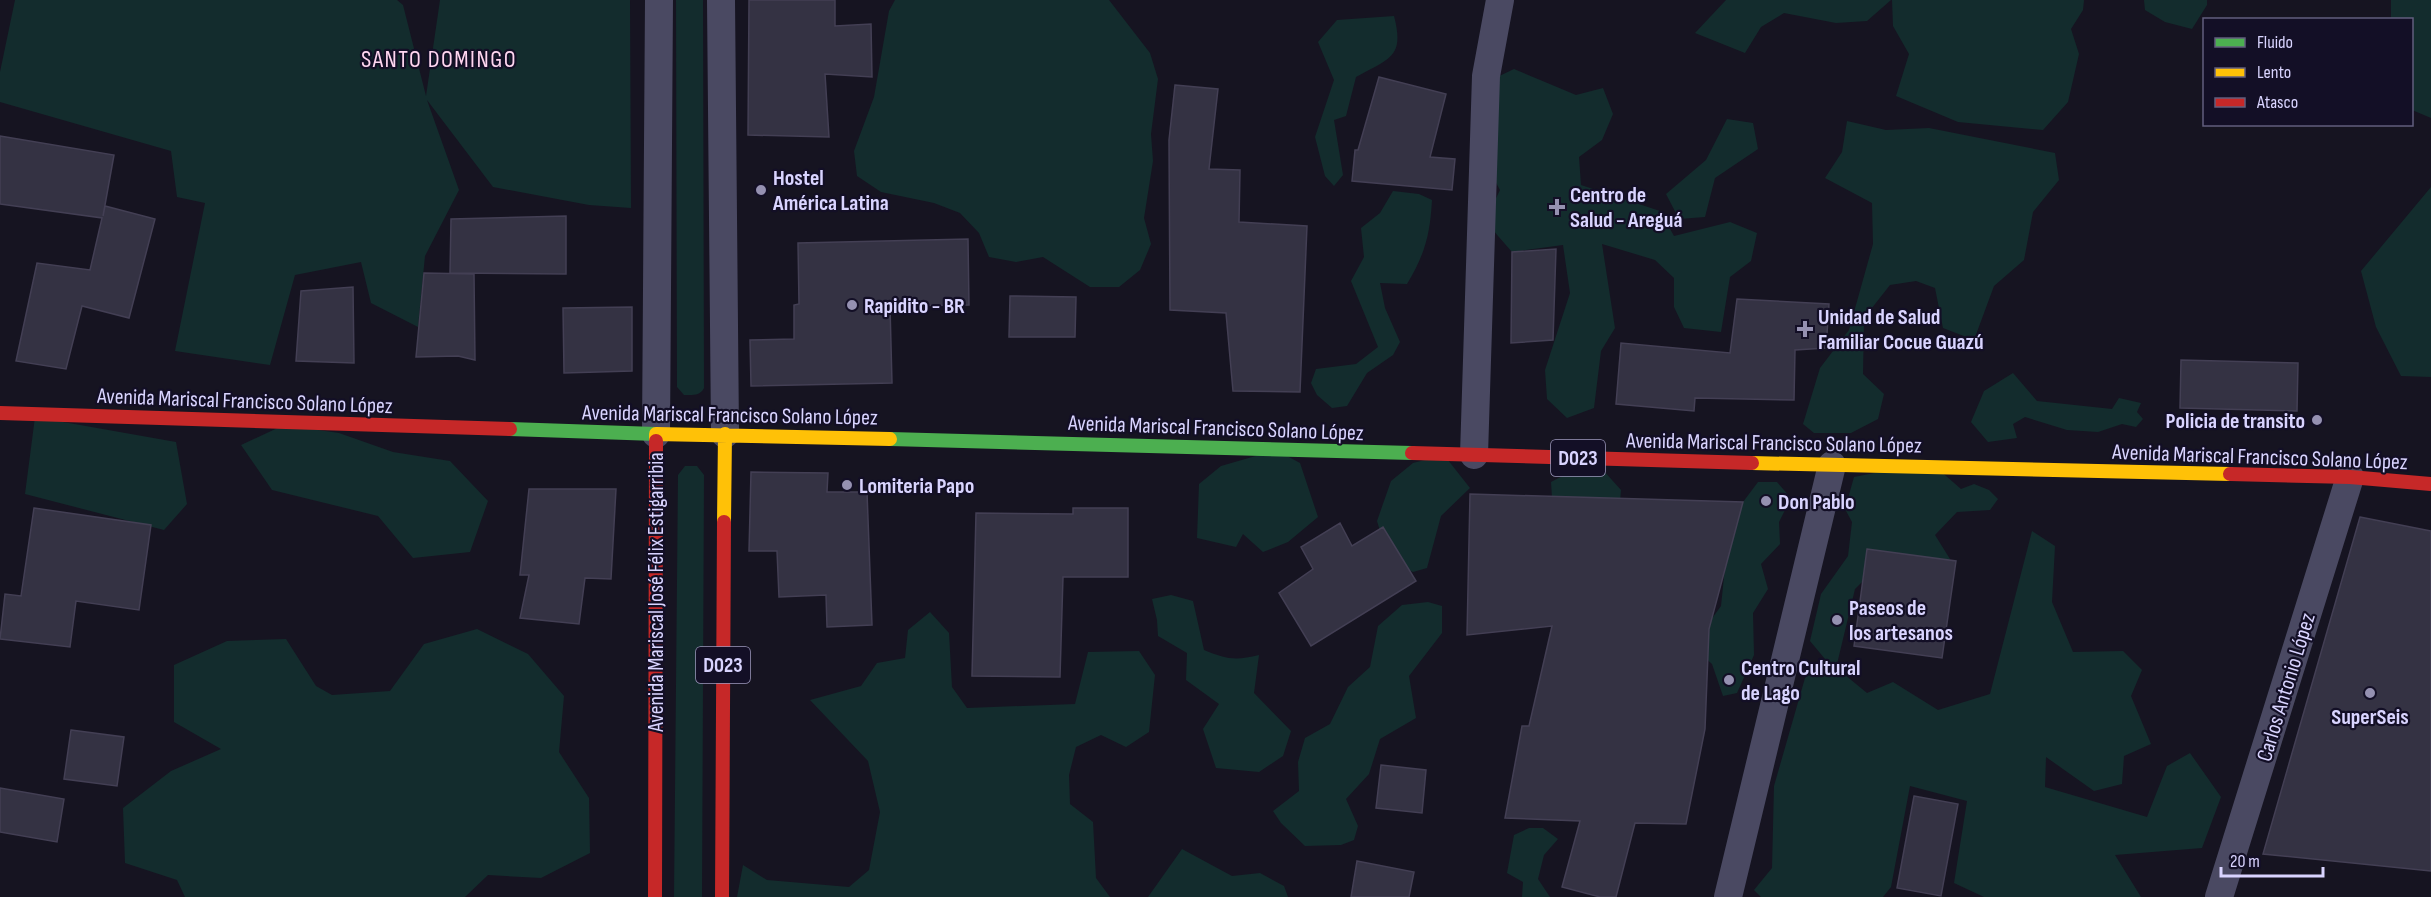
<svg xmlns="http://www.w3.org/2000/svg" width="2431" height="897" font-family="'Sofia Sans Condensed',sans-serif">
<rect width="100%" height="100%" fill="#161421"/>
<path fill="#132c2d" d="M 15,0 L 397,0 L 403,5 L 426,96 L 440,0 L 630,0 L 631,208 L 589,205 L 493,187 L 427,100 L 459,190 L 425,256 L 418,327 L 371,303 L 361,262 L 295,275 L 270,365 L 175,351 L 205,203 L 177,197 L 171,151 L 0,102 L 0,72 Z
M 676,0 L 703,0 L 704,388 C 700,396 693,395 684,395 L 677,387 Z
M 895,0 L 1109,0 L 1150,53 L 1158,79 L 1151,134 L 1153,161 L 1144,218 L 1151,244 L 1140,270 L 1119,287 L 1090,287 L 1043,257 L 1016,262 L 989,257 L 979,233 L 960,213 L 934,203 L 881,192 L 857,176 L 854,151 L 874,97 L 889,11 Z
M 1726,0 L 1891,0 L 1867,21 L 1836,23 L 1784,13 L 1761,27 L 1745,53 L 1695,33 Z
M 1892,0 L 2084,0 L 2083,10 L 2071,29 L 2079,54 L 2068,102 L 2043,130 L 1958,122 L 1896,96 L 1909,54 L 1893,26 Z
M 2144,0 L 2207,0 L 2207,5 L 2192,29 L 2165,22 L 2145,10 Z
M 2391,0 L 2431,0 L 2431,118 L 2412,110 L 2412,20 L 2391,19 Z
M 1394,16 C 1405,58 1389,58 1356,77 L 1346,116 L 1334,120 L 1343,175 L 1334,186 L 1325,176 L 1315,137 L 1334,80 L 1318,42 L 1337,20 Z
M 1514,69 L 1576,95 L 1603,88 L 1613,114 L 1602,140 L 1579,157 L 1581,185 L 1660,211 L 1674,236 L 1730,222 L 1757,233 L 1751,261 L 1730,277 L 1721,332 L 1684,328 L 1674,307 L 1674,278 L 1655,260 L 1602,244 L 1615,328 L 1601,351 L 1594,408 L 1567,418 L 1547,399 L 1545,370 L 1570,293 L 1563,245 L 1512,252 L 1485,221 L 1500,190 L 1486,164 L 1489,81 Z
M 1727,119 L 1753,123 L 1758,149 L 1715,178 L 1705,217 L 1679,219 L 1666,194 L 1706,160 Z
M 1847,121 L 1886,130 L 1929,128 L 2055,153 L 2059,180 L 2033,212 L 2024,260 L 1994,286 L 1974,340 L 1943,328 L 1935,288 L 1916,281 L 1890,285 L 1864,318 L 1863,374 L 1884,394 L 1878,419 L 1851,433 L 1814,433 L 1803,424 L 1820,368 L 1849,330 L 1873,244 L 1872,203 L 1825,178 L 1842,152 Z
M 2431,187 L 2431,377 L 2401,376 L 2376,327 L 2361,271 Z
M 1393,191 L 1419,194 L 1432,200 C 1430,235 1425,254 1407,284 L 1380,283 L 1385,308 L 1400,342 L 1393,355 L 1367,373 L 1347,406 L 1332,408 L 1317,395 L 1311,383 L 1316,369 L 1356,364 L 1378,347 L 1351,281 L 1364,257 L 1361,228 L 1380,213 Z
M 2013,373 L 2037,401 L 2112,409 L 2119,398 L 2141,403 L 2137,412 L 2143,419 L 2136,427 L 2122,424 L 2098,432 L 2067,430 L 2025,417 L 2013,424 L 2017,438 L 1988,442 L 1971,422 L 1984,391 Z
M 35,417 L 176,442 L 187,504 L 164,530 L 25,494 Z
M 284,425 L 339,433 L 393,452 L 450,461 L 488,501 L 470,552 L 413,558 L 378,516 L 272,490 L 241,445 Z
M 1276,450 L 1300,463 L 1318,517 L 1288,542 L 1263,552 L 1243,534 L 1236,547 L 1197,538 L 1199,484 L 1221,466 Z
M 1444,455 L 1470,488 L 1441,516 L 1427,568 L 1413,572 L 1401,566 L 1384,544 L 1377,521 L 1391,481 L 1413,463 Z
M 1930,462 L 1961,489 L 1974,484 L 1989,490 L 1998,499 L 1990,510 L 1957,512 L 1935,535 L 1950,559 L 1939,567 L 1873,571 L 1855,589 L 1837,664 L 1828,661 L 1867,693 L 1893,682 L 1938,710 L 1990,694 L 2032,531 L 2055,546 L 2052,602 L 2073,652 L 2123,651 L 2142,670 L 2131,696 L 2151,744 L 2124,756 L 2122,784 L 2094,791 L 2046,757 L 2045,787 L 2147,817 L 2167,766 L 2190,753 L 2221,797 L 2202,848 L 2115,855 L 2141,897 L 1984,897 L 1954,883 L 1967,801 L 1910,786 L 1891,887 L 1883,897 L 1761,897 L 1754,890 L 1772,868 L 1774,786 L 1805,678 L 1825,659 L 1810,641 L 1821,594 L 1848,556 L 1852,522 L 1845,509 L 1854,477 Z
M 685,466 L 697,466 L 704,475 L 702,897 L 674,897 L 678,475 Z
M 1574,470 L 1603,470 L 1621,490 L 1615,560 L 1556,560 L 1551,482 Z
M 1758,482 L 1777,482 L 1791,498 L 1779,522 L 1780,544 L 1761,564 L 1768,589 L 1753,613 L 1754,655 L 1737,693 L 1723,696 L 1712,664 L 1692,646 L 1721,606 L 1725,567 L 1722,512 L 1743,502 Z
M 1171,595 L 1193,601 L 1204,650 C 1226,659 1235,661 1259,655 L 1254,693 L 1291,731 L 1283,756 L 1259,772 L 1216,768 L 1203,729 L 1219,704 L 1186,680 L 1187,653 L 1158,636 L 1157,620 L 1152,599 Z
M 1428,602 L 1442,606 L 1442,633 L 1409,676 L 1416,718 L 1380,739 L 1369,774 L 1346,799 L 1358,826 L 1354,840 L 1341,845 L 1305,846 L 1281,823 L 1273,811 L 1299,791 L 1298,762 L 1305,738 L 1330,724 L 1348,687 L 1370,667 L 1378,626 L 1402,605 Z
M 930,612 L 949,633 L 952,687 L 967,708 L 1075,704 L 1088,652 L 1139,651 L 1155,675 L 1149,732 L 1126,747 L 1101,735 L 1076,747 L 1069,775 L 1070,804 L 1093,822 L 1096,878 L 1110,897 L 737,897 L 743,865 L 767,880 L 849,887 L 869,870 L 880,812 L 868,761 L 810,700 L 861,686 L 877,663 L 905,658 L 908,630 Z
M 477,629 L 528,654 L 564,696 L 559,752 L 589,798 L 590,853 L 541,878 L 488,875 L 465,897 L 185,897 L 177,880 L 125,863 L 123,808 L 171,771 L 221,749 L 174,722 L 174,665 L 227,641 L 286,639 L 316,686 L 332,695 L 390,691 L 424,644 Z
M 1529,828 L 1543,828 L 1558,839 L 1544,855 L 1538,879 L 1550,897 L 1522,897 L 1523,882 L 1507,873 L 1514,835 Z
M 1182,849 L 1232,876 L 1260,873 L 1284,886 L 1288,897 L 1148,897 Z"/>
<path fill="#343243" stroke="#433f54" stroke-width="1.5" d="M 749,0 L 835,0 L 835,26 L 871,24 L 872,77 L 825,74 L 829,137 L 748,135 Z
M 1379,77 L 1446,94 L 1430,157 L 1455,159 L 1452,190 L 1352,181 L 1355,150 L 1358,150 Z
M 1175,85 L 1218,89 L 1209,169 L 1240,170 L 1239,222 L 1307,226 L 1300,392 L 1233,391 L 1226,313 L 1170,310 L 1169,140 Z
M 0,136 L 114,155 L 103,216 L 105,206 L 155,219 L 129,318 L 82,306 L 66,369 L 16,361 L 37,263 L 90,270 L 102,218 L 0,204 Z
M 566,216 L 566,274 L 450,273 L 451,219 Z
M 968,239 L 969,305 L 890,306 L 892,383 L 751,386 L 750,340 L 794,339 L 794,305 L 799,304 L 798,243 Z
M 1556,249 L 1553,340 L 1511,343 L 1512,252 Z
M 424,273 L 474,274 L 475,360 L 458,356 L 416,357 Z
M 353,287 L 354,363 L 296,361 L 301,291 Z
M 1010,296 L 1076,297 L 1075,337 L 1009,337 Z
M 1737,299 L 1829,304 L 1826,348 L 1795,350 L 1794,400 L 1695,398 L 1694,411 L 1616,404 L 1621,343 L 1730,353 Z
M 632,307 L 632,371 L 564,373 L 563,308 Z
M 2181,360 L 2298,363 L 2297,411 L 2180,408 Z
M 751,472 L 828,473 L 827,492 L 867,492 L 872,625 L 827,627 L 826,595 L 779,597 L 777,551 L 749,551 Z
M 529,489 L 616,489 L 611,579 L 585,578 L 579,624 L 520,618 L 529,575 L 520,575 Z
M 1470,494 L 1743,502 L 1709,629 L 1705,729 L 1686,824 L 1635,823 L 1616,897 L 1600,897 L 1562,887 L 1580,821 L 1505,818 L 1522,726 L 1529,726 L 1552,626 L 1467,635 Z
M 34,508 L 151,525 L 139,610 L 76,601 L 70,647 L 0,639 L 5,594 L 21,596 Z
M 1073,508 L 1128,508 L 1128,577 L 1063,577 L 1060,677 L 972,676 L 976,513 L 1073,514 Z
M 2360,517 L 2431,531 L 2431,871 L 2263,854 Z
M 1340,523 L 1352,546 L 1383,527 L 1416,581 L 1311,646 L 1279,593 L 1313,569 L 1301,547 Z
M 1867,549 L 1956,561 L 1942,658 L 1854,646 Z
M 71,730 L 124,737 L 117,786 L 64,779 Z
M 1381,765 L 1426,770 L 1422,813 L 1376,808 Z
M 0,788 L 64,799 L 57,842 L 0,832 Z
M 1914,796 L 1958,804 L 1941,896 L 1897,888 Z
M 1357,861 L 1414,872 L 1409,897 L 1351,897 Z"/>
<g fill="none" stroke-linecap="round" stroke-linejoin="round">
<path stroke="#4a4962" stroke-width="28" d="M 721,0 L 725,434
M 656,434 L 659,0
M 1474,455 L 1486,76 L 1500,0
M 1728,897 L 1832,465
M 2219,897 L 2350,477"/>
<path stroke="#4caf50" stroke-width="14" d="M 510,429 L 656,434
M 890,439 L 1412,453"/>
<path stroke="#ffc107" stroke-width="14" d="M 656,441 L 656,434 L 890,439
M 1752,463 L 2230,474
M 724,522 L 725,434"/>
<path stroke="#c62828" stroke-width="14" d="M 0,413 L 510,429
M 1412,453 L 1752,463
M 2230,474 L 2350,477 L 2431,484
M 655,897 L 656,441
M 722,897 L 724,522"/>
</g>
<g fill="#9591b1" stroke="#130f26" stroke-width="2">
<circle cx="761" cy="190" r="6"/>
<path d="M1554 198h6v6h6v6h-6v6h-6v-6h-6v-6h6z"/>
<circle cx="852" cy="305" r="6"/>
<path d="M1802 320h6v6h6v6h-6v6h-6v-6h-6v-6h6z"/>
<circle cx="2317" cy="420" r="6"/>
<circle cx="847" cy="485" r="6"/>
<circle cx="1766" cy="501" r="6"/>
<circle cx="1837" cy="620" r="6"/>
<circle cx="1729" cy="680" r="6"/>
<circle cx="2370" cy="693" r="6"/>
</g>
<g text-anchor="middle" stroke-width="4.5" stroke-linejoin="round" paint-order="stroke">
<g fill="#130f26" stroke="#9e99be" stroke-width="1.5">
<rect x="1551" y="440" width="54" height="36" rx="4.5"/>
<rect x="696" y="647" width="54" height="36" rx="4.5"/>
</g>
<g font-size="21" font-weight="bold" fill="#d9d4ff">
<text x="1578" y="465">D023</text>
<text x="723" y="672">D023</text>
</g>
<g font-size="22" font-weight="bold" fill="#d9d4ff" stroke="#130f26" text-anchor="start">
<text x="773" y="185">Hostel<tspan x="773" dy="25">América Latina</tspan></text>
<text x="1570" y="202">Centro de<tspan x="1570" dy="25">Salud - Areguá</tspan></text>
<text x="864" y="313">Rapidito - BR</text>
<text x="1818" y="324">Unidad de Salud<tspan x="1818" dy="25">Familiar Cocue Guazú</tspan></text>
<text x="2305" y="428" text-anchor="end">Policia de transito</text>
<text x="859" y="493">Lomiteria Papo</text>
<text x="1778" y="509">Don Pablo</text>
<text x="1849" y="615">Paseos de<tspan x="1849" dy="25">los artesanos</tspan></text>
<text x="1741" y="675">Centro Cultural<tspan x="1741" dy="25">de Lago</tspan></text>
<text x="2370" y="724" text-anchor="middle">SuperSeis</text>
</g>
<g font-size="22" fill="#d9d4ff" stroke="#130f26">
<text transform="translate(245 400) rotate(2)" y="8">Avenida Mariscal Francisco Solano López</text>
<text transform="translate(730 414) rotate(1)" y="8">Avenida Mariscal Francisco Solano López</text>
<text transform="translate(1216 427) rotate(2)" y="8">Avenida Mariscal Francisco Solano López</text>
<text transform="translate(1774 442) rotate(1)" y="8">Avenida Mariscal Francisco Solano López</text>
<text transform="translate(2260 456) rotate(2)" y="8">Avenida Mariscal Francisco Solano López</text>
<text transform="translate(655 592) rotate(-90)" y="8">Avenida Mariscal José Félix Estigarribia</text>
<text transform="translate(2285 687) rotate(-73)" y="8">Carlos Antonio López</text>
</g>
<g font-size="24" letter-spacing="1.5" fill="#ffd6f0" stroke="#130f26">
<text x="439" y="67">SANTO DOMINGO</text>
</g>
</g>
<rect x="2203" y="18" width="210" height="108" fill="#130f26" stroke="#625e7d" stroke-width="1.5"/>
<rect x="2215" y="38" width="30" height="9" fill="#4caf50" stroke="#625e7d" stroke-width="1.5"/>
<text x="2257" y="48" font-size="18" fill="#d9d4ff">Fluido</text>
<rect x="2215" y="68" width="30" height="9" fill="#ffc107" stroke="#625e7d" stroke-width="1.5"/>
<text x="2257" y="78" font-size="18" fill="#d9d4ff">Lento</text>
<rect x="2215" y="98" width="30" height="9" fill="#c62828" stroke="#625e7d" stroke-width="1.5"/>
<text x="2257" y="108" font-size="18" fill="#d9d4ff">Atasco</text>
<path d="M2221 867v9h102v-9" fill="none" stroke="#d9d4ff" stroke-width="3"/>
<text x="2230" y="867" font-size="18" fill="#d9d4ff" stroke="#130f26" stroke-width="4.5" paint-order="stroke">20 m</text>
</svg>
